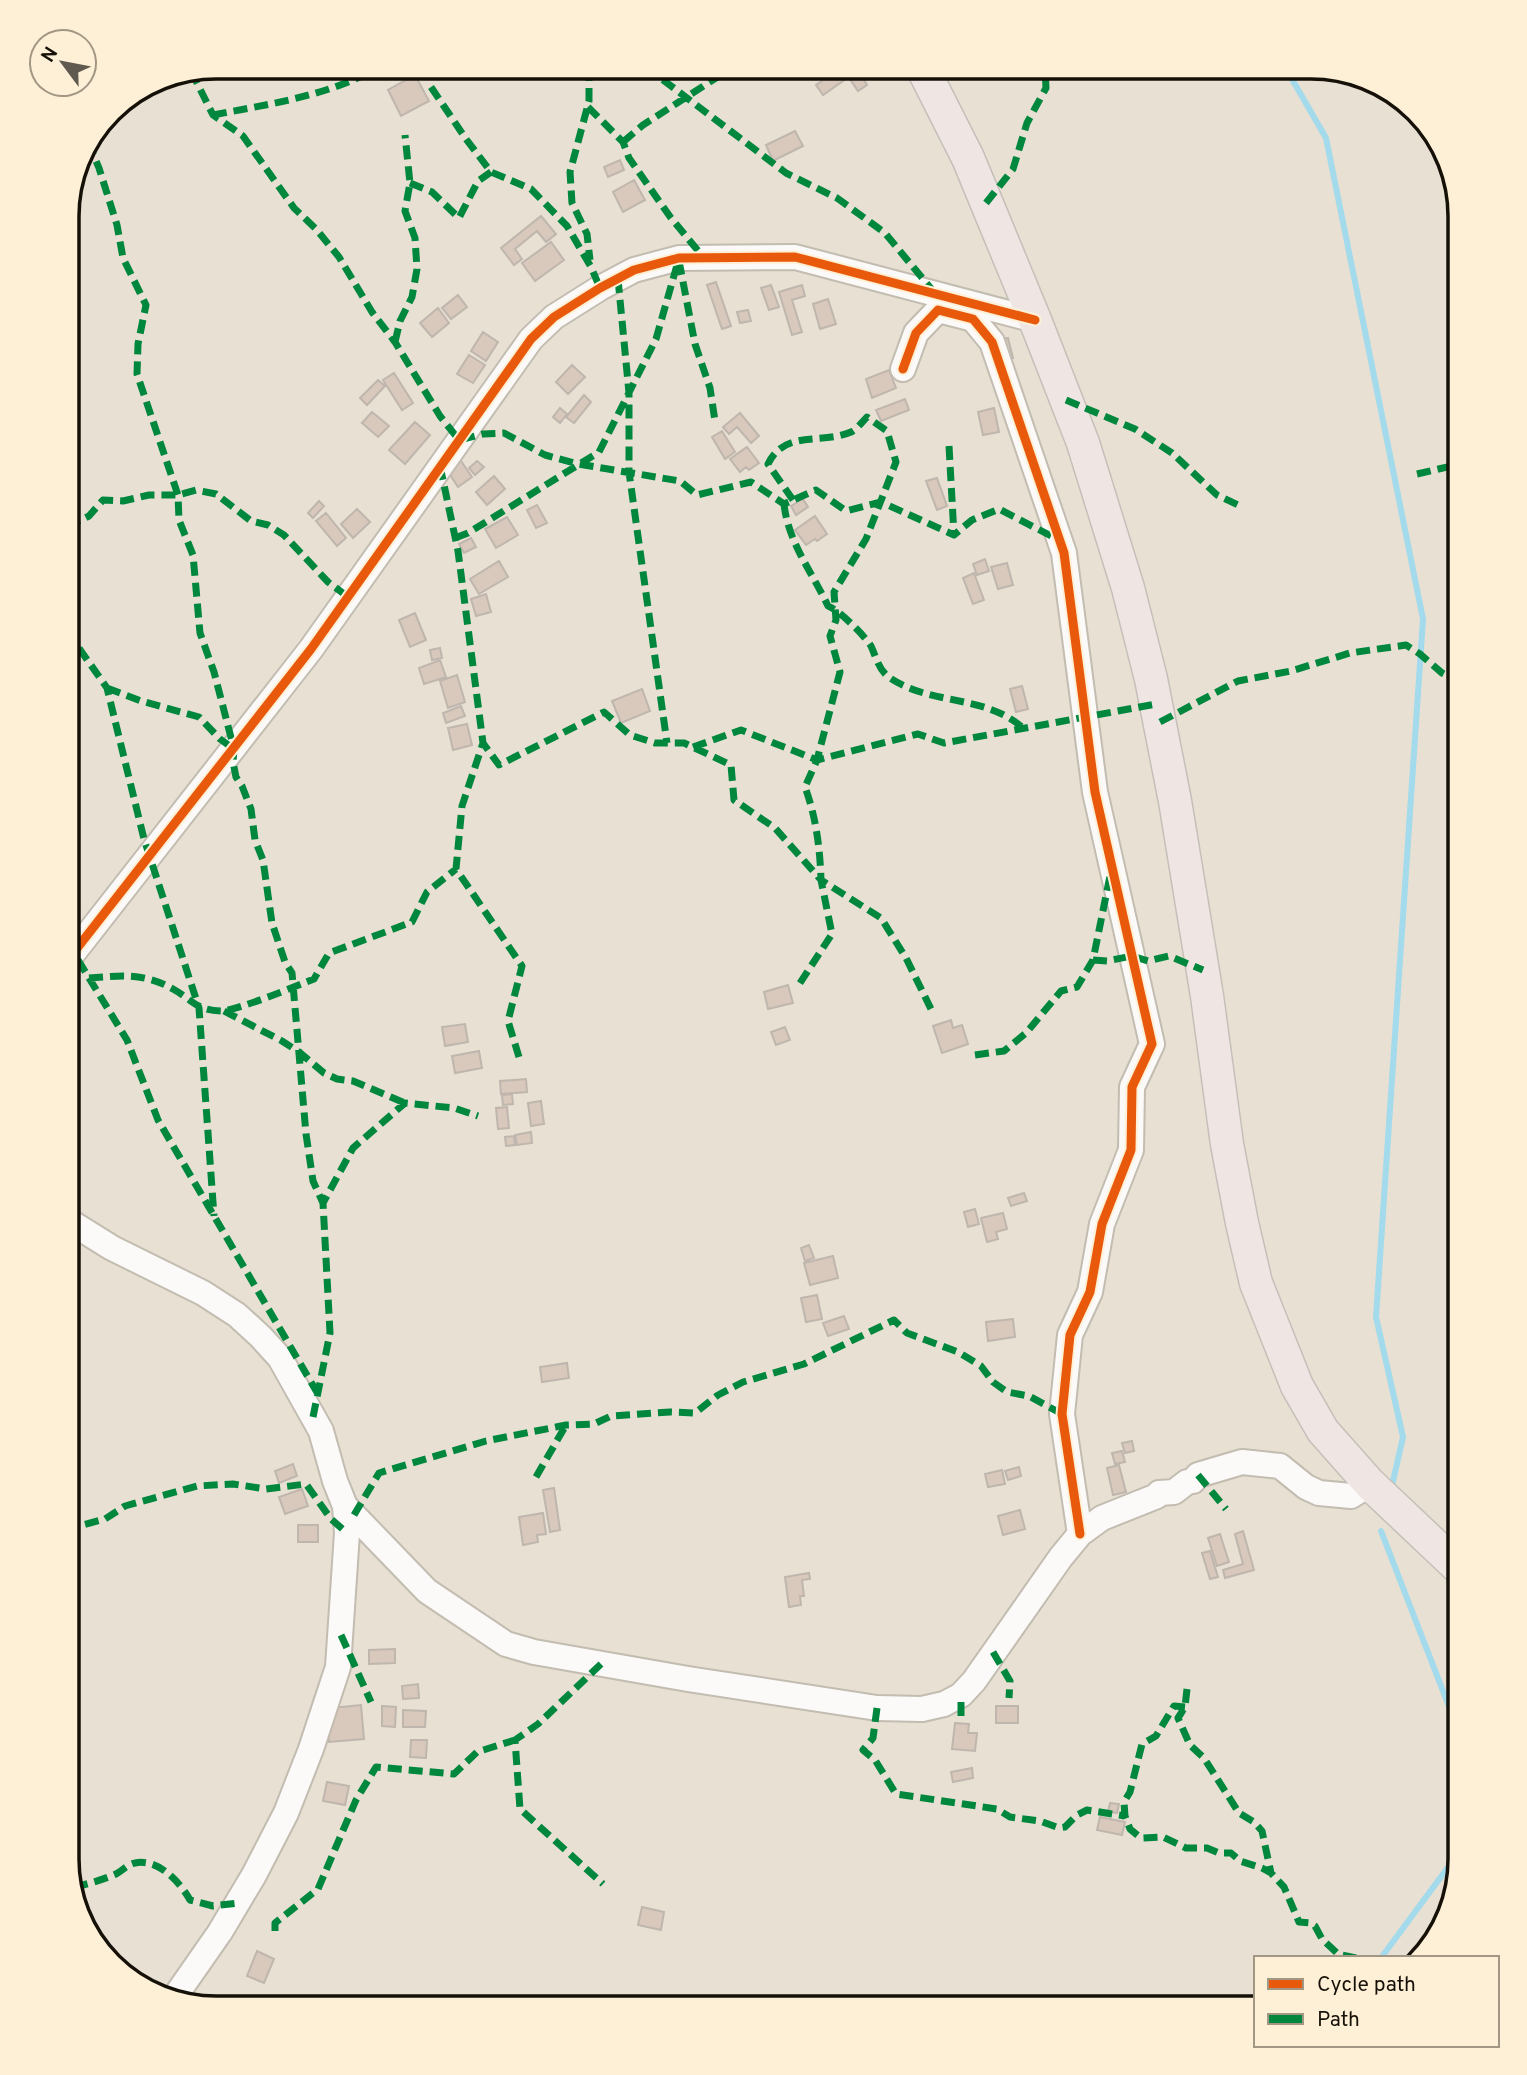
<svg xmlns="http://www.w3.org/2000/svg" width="1527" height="2075" font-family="Overpass,sans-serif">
<rect width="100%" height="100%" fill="#e8e0d2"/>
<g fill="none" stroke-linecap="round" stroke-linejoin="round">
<path stroke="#a3daec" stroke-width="6" d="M 1285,67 L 1326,138 L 1423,619 L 1376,1317 L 1403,1437 L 1391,1490
M 1381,1531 L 1460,1735
M 1381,1958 L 1460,1851"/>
</g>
<path fill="#d9c8bc" stroke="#bfb6ae" stroke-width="2" d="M 842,67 L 850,76 L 823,95 L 816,85 Z
M 860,73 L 867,85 L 858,91 L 850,79 Z
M 415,75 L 429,101 L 401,116 L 388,90 Z
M 795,131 L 803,146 L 773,161 L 766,145 Z
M 620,160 L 624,170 L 608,177 L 604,167 Z
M 634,180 L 645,200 L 623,212 L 613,192 Z
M 541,216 L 556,234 L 546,242 L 537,231 L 515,249 L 522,259 L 514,265 L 501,248 Z
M 551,242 L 564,260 L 535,281 L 522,263 Z
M 716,282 L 731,326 L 722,329 L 707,285 Z
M 771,285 L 779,307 L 769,310 L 761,288 Z
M 802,285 L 805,296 L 792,300 L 802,332 L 792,335 L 779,292 Z
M 458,295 L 467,307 L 451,319 L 442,308 Z
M 828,299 L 836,324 L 820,329 L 813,304 Z
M 438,308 L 449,323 L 432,337 L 420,323 Z
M 748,310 L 751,321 L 740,323 L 737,312 Z
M 483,332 L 498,342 L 486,361 L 471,351 Z
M 1008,338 L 1013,358 L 1002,361 L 997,340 Z
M 469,355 L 485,365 L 473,383 L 457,374 Z
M 572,365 L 585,377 L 568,394 L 556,382 Z
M 889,370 L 896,388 L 872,398 L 866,379 Z
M 394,373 L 413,403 L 402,410 L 383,380 Z
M 378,380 L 385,386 L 367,405 L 360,398 Z
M 584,395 L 591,402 L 574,423 L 566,417 Z
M 905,399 L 909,410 L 881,421 L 876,410 Z
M 560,408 L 567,414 L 560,423 L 553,417 Z
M 994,408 L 999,432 L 983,435 L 978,412 Z
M 372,412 L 389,426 L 378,437 L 362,423 Z
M 740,413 L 759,436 L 751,443 L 737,427 L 729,434 L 723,427 Z
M 415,422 L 430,435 L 405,464 L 389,450 Z
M 722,431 L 735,452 L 725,459 L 712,437 Z
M 747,447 L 759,463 L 749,470 L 746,467 L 740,472 L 730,459 Z
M 459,458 L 472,477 L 458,487 L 445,467 Z
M 477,461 L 484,467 L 475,475 L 469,468 Z
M 494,476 L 505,489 L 487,505 L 476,492 Z
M 937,478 L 947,506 L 937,510 L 926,481 Z
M 803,499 L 808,507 L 796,515 L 791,506 Z
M 319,501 L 324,506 L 313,518 L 308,513 Z
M 537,505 L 547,523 L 536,528 L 527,510 Z
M 357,509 L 370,522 L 353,538 L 341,524 Z
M 326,513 L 346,538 L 337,546 L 316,521 Z
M 815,516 L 827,534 L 817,541 L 815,539 L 806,545 L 795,530 Z
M 507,517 L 518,535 L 496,548 L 485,529 Z
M 471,538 L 476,547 L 464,553 L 459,544 Z
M 985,559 L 989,571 L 977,575 L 973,564 Z
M 499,561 L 508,577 L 479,594 L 470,579 Z
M 1007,563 L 1013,585 L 998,589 L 991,567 Z
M 974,573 L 984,600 L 973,604 L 963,578 Z
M 486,594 L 491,612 L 476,616 L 471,599 Z
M 415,613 L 426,640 L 410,647 L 399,620 Z
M 440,648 L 442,658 L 432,660 L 430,650 Z
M 440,660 L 446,677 L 424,684 L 419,668 Z
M 457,675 L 465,702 L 448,708 L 440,681 Z
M 1022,686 L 1028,709 L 1016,712 L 1010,689 Z
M 642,689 L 650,711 L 621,723 L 612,701 Z
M 461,706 L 465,716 L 446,723 L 443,713 Z
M 467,724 L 472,745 L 453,750 L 448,728 Z
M 788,985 L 793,1003 L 768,1009 L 764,992 Z
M 951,1020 L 953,1028 L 962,1025 L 968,1044 L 942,1053 L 933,1026 Z
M 465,1024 L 468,1042 L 445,1046 L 442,1027 Z
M 785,1027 L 790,1040 L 776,1045 L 771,1032 Z
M 479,1051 L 482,1068 L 455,1073 L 452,1056 Z
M 526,1079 L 527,1092 L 501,1094 L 500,1081 Z
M 512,1094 L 513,1104 L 503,1105 L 502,1095 Z
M 541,1101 L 544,1124 L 531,1126 L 528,1103 Z
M 507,1107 L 509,1128 L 498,1129 L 496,1108 Z
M 531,1132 L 532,1143 L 517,1145 L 515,1135 Z
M 514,1136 L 515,1145 L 506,1146 L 505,1137 Z
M 1024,1193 L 1027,1201 L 1011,1206 L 1008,1198 Z
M 975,1209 L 979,1224 L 968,1227 L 964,1212 Z
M 1003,1213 L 1007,1229 L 996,1232 L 998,1239 L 987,1242 L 981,1218 Z
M 809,1245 L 814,1258 L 805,1261 L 801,1248 Z
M 833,1256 L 838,1278 L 810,1285 L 804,1263 Z
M 817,1295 L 822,1319 L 806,1322 L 801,1298 Z
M 844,1316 L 849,1329 L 828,1336 L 823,1323 Z
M 1013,1319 L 1015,1337 L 988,1341 L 986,1322 Z
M 567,1363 L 569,1378 L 542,1382 L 540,1367 Z
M 1132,1441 L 1134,1451 L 1125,1453 L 1122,1443 Z
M 1122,1451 L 1125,1462 L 1115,1464 L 1112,1453 Z
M 293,1464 L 297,1476 L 279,1483 L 275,1471 Z
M 1119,1465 L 1126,1492 L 1113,1495 L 1107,1468 Z
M 1019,1467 L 1021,1476 L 1008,1480 L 1005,1471 Z
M 1002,1470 L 1005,1484 L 988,1487 L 985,1474 Z
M 554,1488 L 560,1530 L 550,1532 L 543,1490 Z
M 302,1489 L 308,1506 L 285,1514 L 279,1497 Z
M 1020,1510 L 1025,1529 L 1003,1535 L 998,1516 Z
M 543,1513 L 546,1534 L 537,1535 L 538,1542 L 523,1545 L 519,1517 Z
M 298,1525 L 318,1525 L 318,1542 L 298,1542 Z
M 1243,1531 L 1254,1570 L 1225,1578 L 1223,1570 L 1243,1564 L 1235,1534 Z
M 1220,1534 L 1229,1562 L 1217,1566 L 1208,1538 Z
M 1210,1551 L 1218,1577 L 1210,1579 L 1202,1553 Z
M 809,1573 L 810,1579 L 802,1580 L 804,1596 L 800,1596 L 801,1605 L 789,1607 L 785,1577 Z
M 395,1649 L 395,1663 L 369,1664 L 369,1650 Z
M 418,1684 L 419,1698 L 403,1699 L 402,1686 Z
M 361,1705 L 364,1739 L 329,1742 L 327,1721 L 332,1708 Z
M 382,1706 L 396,1707 L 395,1727 L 382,1726 Z
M 996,1706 L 1018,1706 L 1018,1723 L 996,1723 Z
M 403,1710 L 426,1711 L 425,1727 L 403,1727 Z
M 955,1723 L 969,1724 L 968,1733 L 977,1733 L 975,1751 L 952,1749 Z
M 411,1740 L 427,1740 L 426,1758 L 410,1757 Z
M 972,1768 L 973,1778 L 953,1782 L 951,1772 Z
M 327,1782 L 349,1786 L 345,1805 L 323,1801 Z
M 1110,1803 L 1119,1804 L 1117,1813 L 1108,1812 Z
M 1100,1817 L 1125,1822 L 1122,1835 L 1097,1830 Z
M 642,1907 L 664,1912 L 661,1930 L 638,1925 Z
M 257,1951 L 274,1959 L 264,1983 L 247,1976 Z"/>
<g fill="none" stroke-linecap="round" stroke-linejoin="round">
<g stroke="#c2bcb1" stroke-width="28">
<path id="minor" d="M 903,369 L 916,333 L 938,310 L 973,319 L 992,342 L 1064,553 L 1095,792 L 1152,1044 L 1132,1087 L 1131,1150 L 1102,1224 L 1090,1292 L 1070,1335 L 1062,1414 L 1080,1534
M 67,961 L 311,649 L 531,339 L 554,317 L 600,288 L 634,270 L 679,258 L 795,257 L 1035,320
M 67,1220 L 112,1248 L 203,1293 L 237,1315 L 261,1337 L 280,1358 L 321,1431 L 335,1481 L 345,1506 L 347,1533 L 338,1667 L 311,1749 L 286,1813 L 254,1875 L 220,1932 L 174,1998
M 345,1506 L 427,1591 L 506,1644 L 534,1652 L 688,1679 L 877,1708 L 922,1709 L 944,1704 L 961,1695 L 974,1681 L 1061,1557 L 1080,1534 L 1102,1518 L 1157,1496 L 1159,1493 L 1174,1492 L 1187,1482 L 1193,1481 L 1198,1475 L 1242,1462 L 1280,1466 L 1306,1487 L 1319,1493 L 1351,1496 L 1370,1484"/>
</g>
<g stroke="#c4c0b9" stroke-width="35">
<path id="major" d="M 922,67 L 968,158 L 1035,320 L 1083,443 L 1128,588 L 1151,679 L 1175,801 L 1207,996 L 1227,1144 L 1242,1223 L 1256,1283 L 1297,1386 L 1323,1431 L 1370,1484 L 1460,1569"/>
</g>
<use href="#minor" stroke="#fcfaf8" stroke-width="24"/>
<use href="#major" stroke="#efe5e3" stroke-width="32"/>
<path stroke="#00873e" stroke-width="7" stroke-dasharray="14 7" stroke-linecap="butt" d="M 589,67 L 589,101 L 570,172 L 572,203 L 587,234 L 590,260
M 646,67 L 786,173 L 837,198 L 885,233 L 933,291
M 191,71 L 213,115 L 243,136 L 294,208 L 316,229 L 339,257 L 372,312 L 395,342 L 440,416 L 459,440 L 483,434 L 504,433 L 545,455 L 578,464 L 680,481 L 697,495 L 751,482 L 784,504 L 816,490 L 846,511 L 881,502 L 954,535 L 972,520 L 999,509 L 1059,540
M 431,87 L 466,139 L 491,172 L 531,189 L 567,226 L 591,267 L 600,288
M 588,107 L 623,142 L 629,158 L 671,218 L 704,258
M 213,115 C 269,104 329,96 379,67
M 1427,128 L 1432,137 L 1441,143
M 88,142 L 99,168 L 117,225 L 123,258 L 146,305 L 138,344 L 137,374 L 178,495 L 179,520 L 193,555 L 200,633 L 214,672 L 234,749 L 233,762 L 236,777 L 242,786 L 251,809 L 255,840 L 263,860 L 272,923 L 285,962 L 292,973 L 306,1134 L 313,1181 L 323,1203
M 623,142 L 643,125 L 733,67
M 410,183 L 432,192 L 459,218 L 478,181 L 491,172
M 986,203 L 1013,169 L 1027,123 L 1046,88 L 1045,67
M 679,261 L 695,344 L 710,388 L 715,421
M 618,279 L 629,393 L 629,472 L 667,743
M 395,342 L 400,321 L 412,297 L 417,269 L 415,238 L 405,211 L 410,183 L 405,135
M 1066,400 L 1135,429 L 1172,453 L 1217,495 L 1238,505
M 949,446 L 954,535
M 440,466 L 458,551 L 483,743
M 1417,474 L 1460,464
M 793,500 L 768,464 C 785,429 821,445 851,432 C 857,429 862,422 867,417 L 887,431 L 896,462 L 866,539 L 834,592 L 836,620 L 830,636 L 840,672 L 817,760 L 805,787 C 816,817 820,848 821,880 L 881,918 L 906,958 L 931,1009
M 784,504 C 788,542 812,572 828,606 C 839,610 865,636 871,646 C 876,657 879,671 890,678 C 932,706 986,694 1024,729
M 67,527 L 89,516 L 103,500 L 123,501 L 149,495 L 178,495 L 196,490 L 216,494 L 251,521 L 268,525 L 284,535 L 328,582 L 348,597
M 455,538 L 468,533 L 599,452 L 656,339 L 679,258
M 67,631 L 107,688 L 144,839 L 199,1008 L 214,1216
M 107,688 L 141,701 L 199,717 L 220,739 L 234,749
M 1160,722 L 1238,681 L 1291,671 L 1350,653 L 1406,645 L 1420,654 L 1442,673 L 1460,682
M 693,747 L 741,730 L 817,760 L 918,734 L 944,743 L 1156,704
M 67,942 L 127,1040 L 158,1120 L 318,1394
M 1093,960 L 1107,961 L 1132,956 L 1148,961 L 1169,956 L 1203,970
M 89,978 C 121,976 143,972 173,989 C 193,1000 195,1010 221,1011 C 236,1011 296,986 314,979 L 329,953 L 412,922 L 427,892 L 456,869
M 224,1011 L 282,1041 L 299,1052 L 324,1073 L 337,1079 L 353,1081 L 405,1103
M 975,1055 L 1004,1051 L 1026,1033 L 1061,991 L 1077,987 L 1093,960 L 1110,876
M 519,1057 L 508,1021 L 522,966 L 456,869 L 462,806 L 483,743 L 499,765 L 604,712 L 630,735 L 655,743 L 684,743 L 731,765 L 734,800 L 775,828 L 821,880 L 832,934 L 798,986
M 313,1417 L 330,1333 L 323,1203 L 353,1148 L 405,1103 L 454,1108 L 478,1116
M 1198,1475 L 1226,1509
M 536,1477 L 566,1425
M 354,1515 L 379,1473 L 486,1441 L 566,1425 L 594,1424 L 611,1416 L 670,1412 L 695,1413 L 718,1395 L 743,1382 L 804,1364 L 894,1320 L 907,1333 L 958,1352 L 981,1366 L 993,1382 L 1007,1392 L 1029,1396 L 1062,1414
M 67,1534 L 75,1527 L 105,1519 L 125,1506 L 197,1486 L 233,1484 L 266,1489 L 306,1484 L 331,1519 L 347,1533
M 341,1635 L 371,1702
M 993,1652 L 1010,1681 L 1009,1698
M 601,1664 L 538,1724 L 515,1740 L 520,1809 L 603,1884
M 1187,1689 L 1185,1707 L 1178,1718 L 1190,1745 L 1204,1758 L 1239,1813 L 1254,1822 L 1262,1831 L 1271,1873
M 1185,1707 L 1174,1706 L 1156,1736 L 1142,1744 L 1130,1792 L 1124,1802 L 1125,1816 L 1130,1829 L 1141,1838 L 1163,1837 L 1186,1848 L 1207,1848 L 1219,1853 L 1231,1853 L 1240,1861 L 1262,1868 L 1271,1873 L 1284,1887 L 1299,1922 L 1310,1923 L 1315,1926 L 1322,1939 L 1338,1954 L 1356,1958
M 877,1708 L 873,1738 L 863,1750 L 875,1760 L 896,1794 L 997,1809 L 1010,1817 L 1040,1821 L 1059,1828 L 1065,1827 L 1077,1815 L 1087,1810 L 1125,1816
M 961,1716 L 961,1695
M 74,1887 C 88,1884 102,1880 116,1874 C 122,1871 128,1864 135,1863 C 158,1858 180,1882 190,1900 L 213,1906 L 238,1903
M 275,1931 L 275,1923 L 318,1889 L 356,1800 L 376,1767 L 454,1774 L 477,1752 L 515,1740
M 1410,1958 L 1418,1957"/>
<g stroke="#fef0d6" stroke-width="13">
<path id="cycleway" d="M 903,369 L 916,333 L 938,310 L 973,319 L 992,342 L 1064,553 L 1095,792 L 1152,1044 L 1132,1087 L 1131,1150 L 1102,1224 L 1090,1292 L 1070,1335 L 1062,1414 L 1080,1534
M 67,961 L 311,649 L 531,339 L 554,317 L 600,288 L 634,270 L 679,258 L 795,257 L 1035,320"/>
</g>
<use href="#cycleway" stroke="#e8590c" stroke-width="9"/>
</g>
<path d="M0 0H1527V2075H0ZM216 79H1311A137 137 0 0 1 1448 216V1859A137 137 0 0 1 1311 1996H216A137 137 0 0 1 79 1859V216A137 137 0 0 1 216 79Z" fill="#fef0d6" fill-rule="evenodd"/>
<path fill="none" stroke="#161108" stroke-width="3.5" d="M216 79H1311A137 137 0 0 1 1448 216V1859A137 137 0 0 1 1311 1996H216A137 137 0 0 1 79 1859V216A137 137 0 0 1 216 79Z"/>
<rect x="1254" y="1956" width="245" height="91" fill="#fef0d6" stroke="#a19784" stroke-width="2"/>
<rect x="1268" y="1979" width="35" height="10" fill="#e8590c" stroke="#a19784" stroke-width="2"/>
<text x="1317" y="1991" font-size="21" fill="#161108">Cycle path</text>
<rect x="1268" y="2014" width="35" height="10" fill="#00873e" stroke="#a19784" stroke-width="2"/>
<text x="1317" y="2026" font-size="21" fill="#161108">Path</text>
<g transform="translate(63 63) rotate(302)"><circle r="33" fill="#fef0d6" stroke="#a19784" stroke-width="2"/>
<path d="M0-5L12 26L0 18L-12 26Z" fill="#60594f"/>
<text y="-10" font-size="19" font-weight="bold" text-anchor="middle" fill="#161108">N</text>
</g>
</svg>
